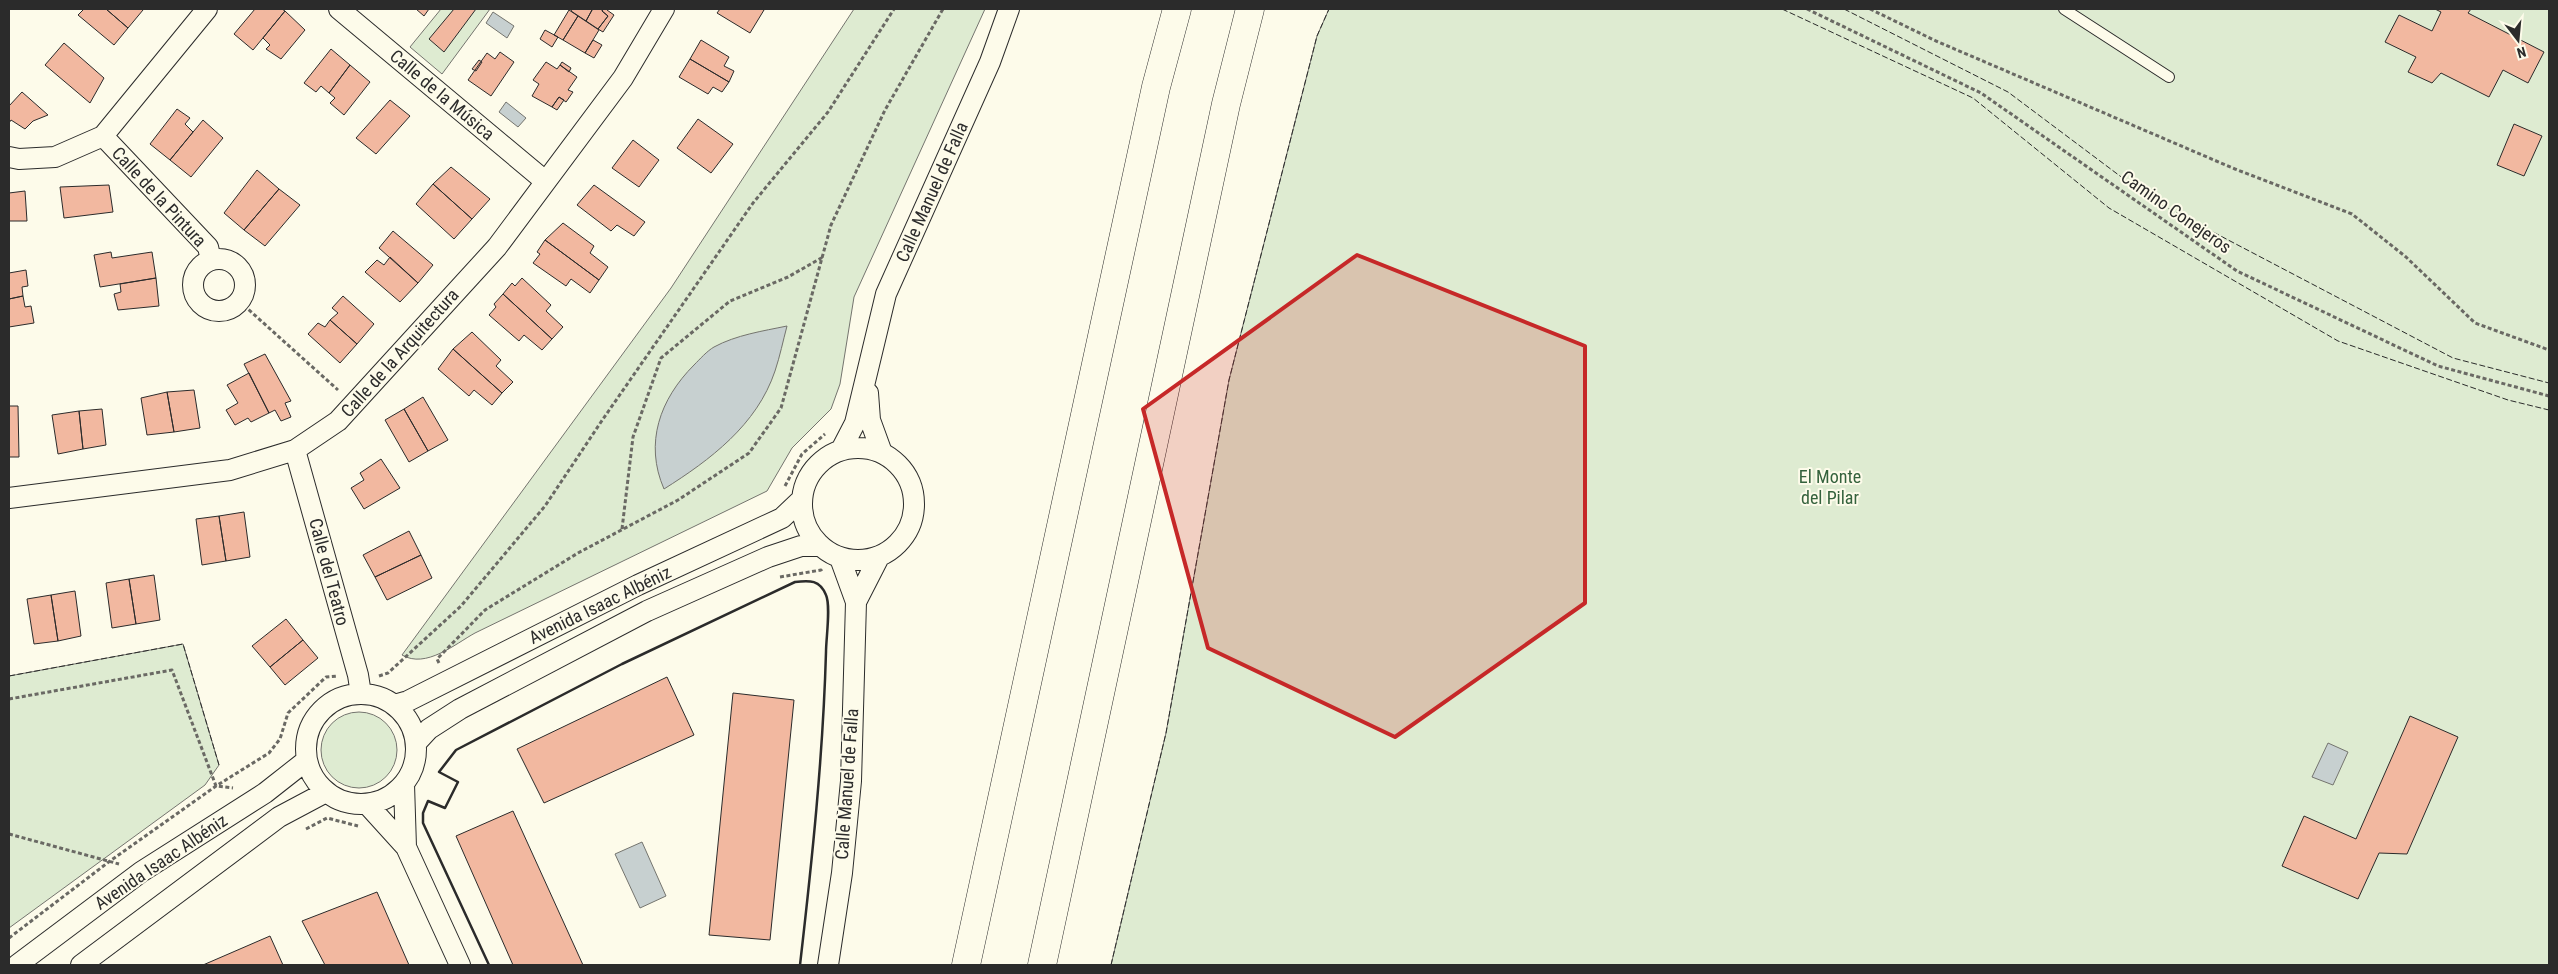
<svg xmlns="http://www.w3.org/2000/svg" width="2558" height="974" font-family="'Roboto Condensed',sans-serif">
<rect width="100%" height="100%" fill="#fdfbea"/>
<path fill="#deebd1" stroke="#74746e" d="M 441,9 L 490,9 L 442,74 L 410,47 Z
M 854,9 L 985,9 L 854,297 L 840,384 L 831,409 L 792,448 L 767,491 L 475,633 C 455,644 426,669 402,655 L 671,288 Z
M 1329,9 L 2549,9 L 2549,965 L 1111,965 L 1166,733 L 1229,380 L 1317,36 Z
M 183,644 L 219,765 L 205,785 L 9,928 L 9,676 Z
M321 750a38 38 0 1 1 76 0a38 38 0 1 1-76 0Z"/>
<path fill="#c7d0d0" stroke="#74746e" d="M 493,12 L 514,26 L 507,38 L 486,23 Z
M 506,102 L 526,118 L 518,127 L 499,112 Z
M 787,326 C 783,341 780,356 775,371 C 757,425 710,460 664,489 C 644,443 660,399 694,365 C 700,359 707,351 714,347 C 736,335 763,331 787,326 Z
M 2328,743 L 2348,752 L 2333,785 L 2312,777 Z
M 642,842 L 666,896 L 640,908 L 615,854 Z"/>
<path fill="#f2b8a0" stroke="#2b2b2b" d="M 84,9 L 106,9 L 128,28 L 114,45 L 78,15 Z
M 106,9 L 142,9 L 143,10 L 128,28 Z
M 255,9 L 282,9 L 285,11 L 253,50 L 234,34 Z
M 416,9 L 429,9 L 424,16 Z
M 454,9 L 476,9 L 444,52 L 429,39 Z
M 572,9 L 590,9 L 592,10 L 586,21 L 571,11 Z
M 590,9 L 603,9 L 602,11 L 608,16 L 598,29 L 586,21 L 592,10 Z
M 603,9 L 608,9 L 607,10 L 614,15 L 603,32 L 598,29 L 608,16 L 602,11 Z
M 720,9 L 761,9 L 764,10 L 750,33 L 717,13 Z
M 2435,9 L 2471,9 L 2468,13 L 2544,52 L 2528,83 L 2503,70 L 2489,97 L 2441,73 L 2432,83 L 2408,72 L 2416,57 L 2385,42 L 2399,15 L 2432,31 L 2441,12 Z
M 569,10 L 578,16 L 563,40 L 554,35 Z
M 285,11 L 305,30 L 281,59 L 266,49 L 270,45 L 263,38 Z
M 578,16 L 599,30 L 585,53 L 563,40 Z
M 545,30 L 558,37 L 552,47 L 540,39 Z
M 593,40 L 602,45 L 594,58 L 585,53 Z
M 701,40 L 729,57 L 724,66 L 734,71 L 729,82 L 690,59 Z
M 64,43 L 104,78 L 90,103 L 45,65 Z
M 331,49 L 350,65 L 329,93 L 321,86 L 316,92 L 304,83 Z
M 500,52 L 514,62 L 491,96 L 468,80 L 487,53 L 495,59 Z
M 690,59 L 729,82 L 722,92 L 713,87 L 708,94 L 679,77 Z
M 479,60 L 482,62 L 476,71 L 472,69 Z
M 546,62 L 557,69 L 560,65 L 577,77 L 568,90 L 573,92 L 566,102 L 559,97 L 552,107 L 532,96 L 539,84 L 533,80 Z
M 562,62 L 571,68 L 569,72 L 560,65 Z
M 350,65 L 370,82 L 344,115 L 330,103 L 335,98 L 329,93 Z
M 22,92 L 48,115 L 33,121 L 25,129 L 11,120 L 9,123 L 9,106 Z
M 559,97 L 564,100 L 557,110 L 552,107 Z
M 390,100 L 410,116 L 376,154 L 356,138 Z
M 177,109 L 190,118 L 185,124 L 193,132 L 170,160 L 150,144 Z
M 698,119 L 733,144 L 711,173 L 677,148 Z
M 203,120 L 223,138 L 191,177 L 170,160 Z
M 2514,124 L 2542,136 L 2524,176 L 2497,165 Z
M 633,140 L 659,160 L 639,187 L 612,168 Z
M 451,167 L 490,199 L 472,219 L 433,184 Z
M 257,170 L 279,189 L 244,230 L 224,213 Z
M 433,184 L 472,219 L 454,239 L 416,204 Z
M 109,185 L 113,212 L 64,218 L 60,187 Z
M 594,185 L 645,222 L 634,236 L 617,225 L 611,231 L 577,205 Z
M 279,189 L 300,205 L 265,246 L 244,230 Z
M 25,191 L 27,221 L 9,221 L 9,193 Z
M 563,223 L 594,246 L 590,253 L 608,267 L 599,280 L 545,240 Z
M 393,231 L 433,265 L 418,283 L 379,248 Z
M 545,240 L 599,280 L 590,293 L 571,279 L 566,286 L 533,263 L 540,254 L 537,252 Z
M 111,252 L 112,258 L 152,252 L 156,278 L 100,287 L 94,255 Z
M 390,257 L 418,283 L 400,302 L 365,272 L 377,260 L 384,265 Z
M 26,270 L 28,286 L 22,287 L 23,296 L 9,299 L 9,273 Z
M 156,278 L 159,306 L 118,310 L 114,294 L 121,292 L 120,284 Z
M 522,278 L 551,305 L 546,311 L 563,327 L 552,339 L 503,294 L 512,283 L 515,286 Z
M 503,294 L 552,339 L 542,350 L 524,335 L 519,341 L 489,315 L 496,307 L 494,304 Z
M 23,296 L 25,307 L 31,306 L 34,323 L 9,327 L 9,299 Z
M 343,296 L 374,324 L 357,344 L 330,320 L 338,313 L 332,308 Z
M 330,320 L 357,344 L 340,363 L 308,334 L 318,323 L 325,327 Z
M 472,332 L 501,360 L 496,366 L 513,382 L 502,393 L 453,349 Z
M 453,349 L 502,393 L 492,405 L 474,390 L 469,396 L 438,369 Z
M 265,354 L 291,401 L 285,403 L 291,417 L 281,421 L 275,410 L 269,413 L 244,364 Z
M 249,373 L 269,413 L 251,422 L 248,418 L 235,425 L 226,410 L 238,403 L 227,385 Z
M 194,390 L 200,428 L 174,432 L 167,392 Z
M 167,392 L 174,432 L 147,435 L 141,398 Z
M 423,397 L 448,440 L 428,451 L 404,409 Z
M 9,406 L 18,406 L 19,457 L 9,457 Z
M 102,409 L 106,445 L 83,449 L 79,411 Z
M 404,409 L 428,451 L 409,462 L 385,420 Z
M 79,411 L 83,449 L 58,454 L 52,415 Z
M 381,459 L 400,488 L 364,509 L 351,488 L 364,480 L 360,473 Z
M 244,512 L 250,557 L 226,561 L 219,516 Z
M 219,516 L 226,561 L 202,565 L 196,519 Z
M 409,531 L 421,555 L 375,577 L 363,555 Z
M 421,555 L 432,578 L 387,600 L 375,577 Z
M 154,575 L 160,620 L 136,624 L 129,579 Z
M 129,579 L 136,624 L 112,628 L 106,583 Z
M 75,591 L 81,636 L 58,641 L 51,595 Z
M 51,595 L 58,641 L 34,644 L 27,599 Z
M 286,619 L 303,640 L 270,667 L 252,646 Z
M 303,640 L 318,658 L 285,685 L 270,667 Z
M 667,677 L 694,735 L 544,803 L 517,749 Z
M 733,693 L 794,700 L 770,940 L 709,935 Z
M 2410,716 L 2458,737 L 2407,854 L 2379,853 L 2358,899 L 2282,866 L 2304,816 L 2356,839 Z
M 513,811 L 583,965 L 513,965 L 456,836 Z
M 377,892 L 409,965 L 325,965 L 302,921 Z
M 270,936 L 283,965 L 203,965 Z"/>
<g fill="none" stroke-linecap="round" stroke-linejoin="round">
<g stroke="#2b2b2b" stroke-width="12">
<path id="service" d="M 2064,9 L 2169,77"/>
</g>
<g stroke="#2b2b2b" stroke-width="22">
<path id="minor" d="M 339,9 L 545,181
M 103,136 L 208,247 L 211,260
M 9,157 L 19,159 L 55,157 L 103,136 L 207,9
M193 285a26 26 0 1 1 52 0a26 26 0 1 1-52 0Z
M 868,393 L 870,420 L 882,453
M802 504a56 56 0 1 1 112 0a56 56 0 1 1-112 0Z
M 295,450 L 358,675 L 361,694
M 841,450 L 855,423 L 886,294 L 990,62 L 1009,9
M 9,498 L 230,470 L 295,450 L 338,421 L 497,247 L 623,78 L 664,9
M 856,602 L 879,557
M306 749a55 55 0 1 1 110 0a55 55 0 1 1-110 0Z
M 394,705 L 408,701 L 638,585 L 782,518 L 802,499
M 416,743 L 429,729 L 460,709 L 647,611 L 768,557 L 801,546 L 821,546
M 404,784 L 406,847
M 367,804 L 406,847 L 460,965
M 17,965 L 141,872 L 265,793 L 307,760
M 81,965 L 279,817 L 326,792
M 828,965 L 842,873 L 851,781 L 856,602 L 840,558"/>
</g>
<g stroke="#2b2b2b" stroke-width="29">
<path id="motorway" d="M 966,965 L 1156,87 L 1177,9
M 1042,965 L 1226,104 L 1250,9"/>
</g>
<path stroke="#6a6964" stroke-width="3" stroke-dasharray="4 2.5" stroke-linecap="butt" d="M 1807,9 L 1981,93 L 2237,271 L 2438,366 L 2549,396
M 1870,9 L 1936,41 L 2235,169 L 2352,214 L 2406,257 L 2475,323 L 2549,350
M 239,301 L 338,390
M 785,486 L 802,454 L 825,434
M 622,529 L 633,437 L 661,358 L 730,301 L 788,277 L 823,257
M 780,577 L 821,570 L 822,572
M 439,663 L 437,659 L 485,610 L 578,553 L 678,500 L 749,453 L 781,408 L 831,225 L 885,110 L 943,9
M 379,676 L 388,673 L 461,606 L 545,506 L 603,419 L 753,203 L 828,112 L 894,9
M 9,699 L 172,670 L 216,786 L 233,788
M 306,829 L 327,818 L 358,826
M 9,834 L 119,864
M 9,938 L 110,861 L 216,786 L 269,753 L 280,739 L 288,713 L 326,677 L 338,676"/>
<use href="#service" stroke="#fdfbea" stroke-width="10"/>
<use href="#minor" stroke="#fdfbea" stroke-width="20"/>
<use href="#motorway" stroke="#fdfbea" stroke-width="28"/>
<path stroke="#2b2b2b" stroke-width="1" stroke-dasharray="6 2.5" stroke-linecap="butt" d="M 1782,9 L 1973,98 L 2109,208 L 2338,341 L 2508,400 L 2549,410
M 1844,9 L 2008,92 L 2152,200 L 2453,358 L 2549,383
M 9,676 L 183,644 L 219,765
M 1111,965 L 1166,733 L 1229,380 L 1317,36 L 1329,9"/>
<path stroke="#2b2b2b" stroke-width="2.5" d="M 489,965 L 423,823 L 423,813 L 428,801 L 445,808 L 458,782 L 439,772 L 456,750 L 622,664 L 795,582 C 810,580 820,580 826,595 C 831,606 826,638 826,652 C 823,757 812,861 800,965"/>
</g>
<path fill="#c62828" fill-opacity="0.2" stroke="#c62828" stroke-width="4" stroke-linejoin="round" d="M 1357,255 L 1585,346 L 1585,603 L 1395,737 L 1208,648 L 1143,409 Z"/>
<g text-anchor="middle" stroke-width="4" stroke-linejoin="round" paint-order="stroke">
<g font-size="18" fill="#2b2b2b" stroke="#fdfbea">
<text transform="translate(442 95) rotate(40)" y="6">Calle de la Música</text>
<text transform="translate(932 192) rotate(-66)" y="6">Calle Manuel de Falla</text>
<text transform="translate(159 197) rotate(47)" y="6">Calle de la Pintura</text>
<text transform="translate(2176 212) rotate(35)" y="6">Camino Conejeros</text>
<text transform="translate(400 353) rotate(-48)" y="6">Calle de la Arquitectura</text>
<text transform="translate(329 572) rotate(75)" y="6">Calle del Teatro</text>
<text transform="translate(600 605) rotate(-26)" y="6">Avenida Isaac Albéniz</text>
<text transform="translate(847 784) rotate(-86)" y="6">Calle Manuel de Falla</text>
<text transform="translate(161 862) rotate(-34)" y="6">Avenida Isaac Albéniz</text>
</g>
<g font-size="18" fill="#34623c" stroke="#fdfbea">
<text x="1830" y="483">El Monte<tspan x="1830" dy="21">del Pilar</tspan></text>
</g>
</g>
<rect width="2558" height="974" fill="none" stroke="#2b2b2b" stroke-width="20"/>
<g transform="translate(2518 40) rotate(164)" stroke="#fdfbea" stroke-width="4" paint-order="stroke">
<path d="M0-4L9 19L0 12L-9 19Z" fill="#2b2b2b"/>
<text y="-8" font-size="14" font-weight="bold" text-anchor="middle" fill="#2b2b2b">N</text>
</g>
</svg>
